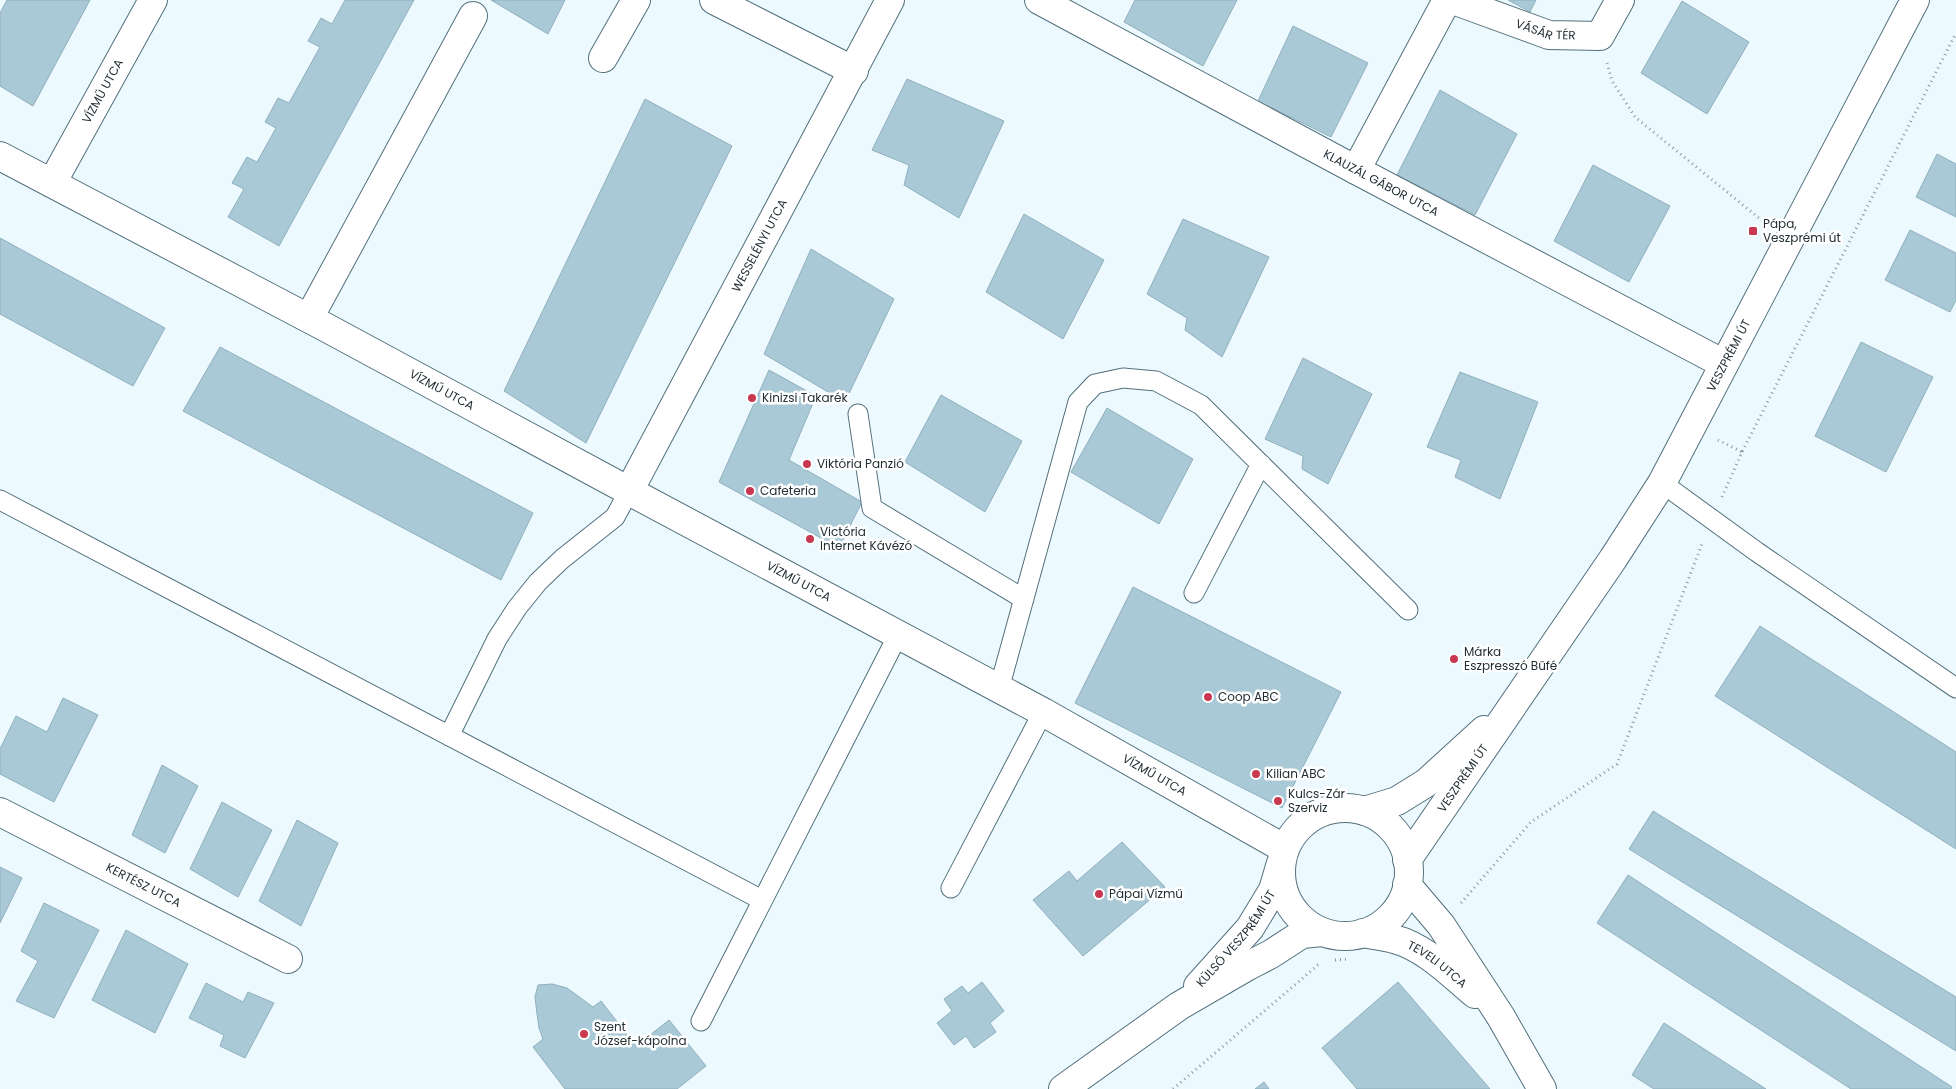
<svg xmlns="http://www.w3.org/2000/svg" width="1956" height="1089" font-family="Poppins,sans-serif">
<rect width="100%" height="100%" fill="#ecf9ff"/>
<path fill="#aac9d7" stroke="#90afbd" d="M 7,0 L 90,0 L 33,106 L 0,86 L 0,13 Z
M 345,0 L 414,0 L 279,246 L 228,217 L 244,189 L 232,183 L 247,157 L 257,162 L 276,128 L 265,122 L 278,98 L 289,103 L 320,47 L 308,41 L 321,18 L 332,24 Z
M 491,0 L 565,0 L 548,34 Z
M 1135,0 L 1237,0 L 1203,66 L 1124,22 Z
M 1508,0 L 1536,0 L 1530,12 Z
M 1682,1 L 1749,42 L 1707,114 L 1641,73 Z
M 1293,26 L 1368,63 L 1331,137 L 1258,101 Z
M 907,79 L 1004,121 L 959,218 L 904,185 L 909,165 L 872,150 Z
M 1440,90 L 1517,134 L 1475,215 L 1397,175 Z
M 645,99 L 732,146 L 586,443 L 504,391 Z
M 1937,154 L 1956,164 L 1956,217 L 1916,197 Z
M 1593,165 L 1670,206 L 1629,282 L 1554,241 Z
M 1024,214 L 1104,260 L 1063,339 L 986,292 Z
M 1183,219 L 1269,257 L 1222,357 L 1185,330 L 1187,318 L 1147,294 Z
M 1910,230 L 1956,253 L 1956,300 L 1950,312 L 1885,280 Z
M 0,238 L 165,328 L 133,386 L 0,314 Z
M 811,249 L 894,299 L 845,402 L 764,354 Z
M 1861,342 L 1933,377 L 1886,472 L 1815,436 Z
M 220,347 L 533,513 L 501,580 L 183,411 Z
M 1303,358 L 1372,394 L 1328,484 L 1302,469 L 1303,456 L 1265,439 Z
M 769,370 L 816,396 L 789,460 L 862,502 L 839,548 L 719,482 Z
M 1460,372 L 1538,402 L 1500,499 L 1455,477 L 1461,460 L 1427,447 Z
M 941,395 L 1022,441 L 985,512 L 905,462 Z
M 1107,408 L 1193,459 L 1159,524 L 1071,472 Z
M 1133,587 L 1341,692 L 1282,808 L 1075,703 Z
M 1760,626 L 1956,752 L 1956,849 L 1715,696 Z
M 63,698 L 98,715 L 54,802 L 0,774 L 0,749 L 16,716 L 47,732 Z
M 162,765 L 198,786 L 165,853 L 132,835 Z
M 222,802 L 272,830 L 238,897 L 190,869 Z
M 1653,811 L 1956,997 L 1956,1051 L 1629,849 Z
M 297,820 L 338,843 L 301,926 L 259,901 Z
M 1122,842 L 1165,887 L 1083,956 L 1033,900 L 1069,871 L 1077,881 Z
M 0,867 L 22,878 L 0,923 Z
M 1628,875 L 1952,1087 L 1951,1089 L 1851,1089 L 1597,923 Z
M 44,903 L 99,930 L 54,1018 L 16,1001 L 38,961 L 21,951 Z
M 126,930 L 188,964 L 155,1033 L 92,1000 Z
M 982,982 L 1004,1011 L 990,1023 L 996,1032 L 974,1048 L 966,1036 L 954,1045 L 937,1023 L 952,1011 L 944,999 L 962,986 L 968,993 Z
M 1398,982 L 1490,1089 L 1357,1089 L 1322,1048 Z
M 206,983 L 243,1002 L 248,992 L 274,1003 L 245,1058 L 220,1046 L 224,1035 L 189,1018 Z
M 552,984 L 567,988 L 593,1007 L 601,1001 L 636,1046 L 669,1020 L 706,1066 L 677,1089 L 565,1089 L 533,1047 L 543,1039 L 539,1028 L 537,1014 L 535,997 L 538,985 Z
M 1664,1023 L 1766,1089 L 1654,1089 L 1632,1075 Z
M 1264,1082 L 1269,1089 L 1255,1089 Z"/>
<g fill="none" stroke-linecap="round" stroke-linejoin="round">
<g stroke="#53707c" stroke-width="21">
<path id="service" d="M 858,414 L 872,508 L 1024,599
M 1662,483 L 1757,552 L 1956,688
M 0,500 L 762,900
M 1194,593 L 1261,464
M 999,689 L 1078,402 L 1095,384 L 1123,378 L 1156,381 L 1201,405 L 1408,610
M 449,736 L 497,639 L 517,608 L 538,582 L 562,559 L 615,517 L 629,491
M 951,888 L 1043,712
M 701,1021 L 898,635"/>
</g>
<g stroke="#53707c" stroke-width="30">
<g id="minor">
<path d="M 714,0 L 854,71"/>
<path id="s1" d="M 1039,0 L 1356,170 L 1724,364"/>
<path id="s2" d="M 1453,0 L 1549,35 L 1600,36 L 1620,0"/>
<path d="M 603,58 L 636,0"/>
<path id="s3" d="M 0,156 L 327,328 L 629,491 L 1043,712 L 1285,849"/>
<path d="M 1356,170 L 1447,0"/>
<path id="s4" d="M 52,183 L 153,0"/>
<path d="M 309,318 L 473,16"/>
<path id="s5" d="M 629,491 L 890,0"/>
<path id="s6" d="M 0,812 L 288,959"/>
</g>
</g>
<g stroke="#53707c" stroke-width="30">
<g id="tertiary">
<path id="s7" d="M 1198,986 L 1250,928 L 1273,890 L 1281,863"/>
<path d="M 1063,1089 L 1179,1006 L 1248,966 L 1271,954 L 1302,934 L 1322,932"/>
</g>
</g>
<g stroke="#53707c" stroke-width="30">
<g id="secondary">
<circle cx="1345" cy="872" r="64"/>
<path d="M 1364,811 L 1397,801 L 1426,783 L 1484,730"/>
<path id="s8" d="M 1407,860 L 1613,559 L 1662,483 L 1915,0"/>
<path d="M 1407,885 L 1441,925 L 1501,1017 L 1542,1089"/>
<path id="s9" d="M 1363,933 C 1373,935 1384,936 1394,939 C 1425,947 1451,974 1475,994"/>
</g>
</g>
<path stroke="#8d999f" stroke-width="3" stroke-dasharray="1 4" stroke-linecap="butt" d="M 1607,63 L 1612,81 L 1635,117 L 1765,223
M 1718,440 L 1742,452
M 1722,497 L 1742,452 L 1956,33
M 1461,903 L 1531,822 L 1617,764 L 1702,544
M 1335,960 L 1349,959
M 1173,1089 L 1318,965 L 1322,964"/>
<use href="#service" stroke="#fff" stroke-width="19"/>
<use href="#minor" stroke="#fff" stroke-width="28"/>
<use href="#tertiary" stroke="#fff" stroke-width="28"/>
<use href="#secondary" stroke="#fff" stroke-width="28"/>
</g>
<g fill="#c83850" stroke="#fff" stroke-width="2">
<rect x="1748" y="226" width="10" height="10" rx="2.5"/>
<circle cx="752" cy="398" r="5"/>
<circle cx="807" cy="464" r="5"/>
<circle cx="750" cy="491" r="5"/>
<circle cx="810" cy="539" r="5"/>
<circle cx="1454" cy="659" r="5"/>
<circle cx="1208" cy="697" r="5"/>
<circle cx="1256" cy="774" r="5"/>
<circle cx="1278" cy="801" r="5"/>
<circle cx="1099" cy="894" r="5"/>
<circle cx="584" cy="1034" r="5"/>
</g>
<g text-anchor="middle" stroke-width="5" stroke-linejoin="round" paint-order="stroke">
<g font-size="12" fill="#232f34" stroke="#fff">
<text dy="4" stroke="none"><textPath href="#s2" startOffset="98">VÁSÁR TÉR</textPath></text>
<text dy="4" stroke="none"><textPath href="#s4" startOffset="105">VÍZMŰ UTCA</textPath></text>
<text dy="4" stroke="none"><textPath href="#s1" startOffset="388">KLAUZÁL GÁBOR UTCA</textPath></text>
<text dy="4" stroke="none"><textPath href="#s5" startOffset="278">WESSELÉNYI UTCA</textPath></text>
<text dy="4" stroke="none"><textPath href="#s8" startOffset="599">VESZPRÉMI ÚT</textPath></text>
<text dy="4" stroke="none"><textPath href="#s3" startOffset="500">VÍZMŰ UTCA</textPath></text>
<text dy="4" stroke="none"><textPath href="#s3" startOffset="905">VÍZMŰ UTCA</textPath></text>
<text dy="4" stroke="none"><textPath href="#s3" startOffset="1310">VÍZMŰ UTCA</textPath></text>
<text dy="4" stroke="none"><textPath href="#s8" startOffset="99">VESZPRÉMI ÚT</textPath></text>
<text dy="4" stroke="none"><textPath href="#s6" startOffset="161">KERTÉSZ UTCA</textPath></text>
<text dy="4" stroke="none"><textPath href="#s7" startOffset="61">KÜLSŐ VESZPRÉMI ÚT</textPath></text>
<text dy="4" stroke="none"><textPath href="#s9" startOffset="82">TEVELI UTCA</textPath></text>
</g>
<g font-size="12" fill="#232f34" stroke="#fff" text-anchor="start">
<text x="1763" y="228">Pápa,<tspan x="1763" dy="14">Veszprémi út</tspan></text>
<text x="762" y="402">Kinizsi Takarék</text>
<text x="817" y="468">Viktória Panzió</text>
<text x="760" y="495">Cafeteria</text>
<text x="820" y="536">Victória<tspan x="820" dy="14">Internet Kávézó</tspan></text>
<text x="1464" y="656">Márka<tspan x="1464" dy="14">Eszpresszó Büfé</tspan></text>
<text x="1218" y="701">Coop ABC</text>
<text x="1266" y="778">Kilian ABC</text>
<text x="1288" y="798">Kulcs-Zár<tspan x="1288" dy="14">Szerviz</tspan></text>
<text x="1109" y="898">Pápai Vízmű</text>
<text x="594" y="1031">Szent<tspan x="594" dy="14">József-kápolna</tspan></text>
</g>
</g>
</svg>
